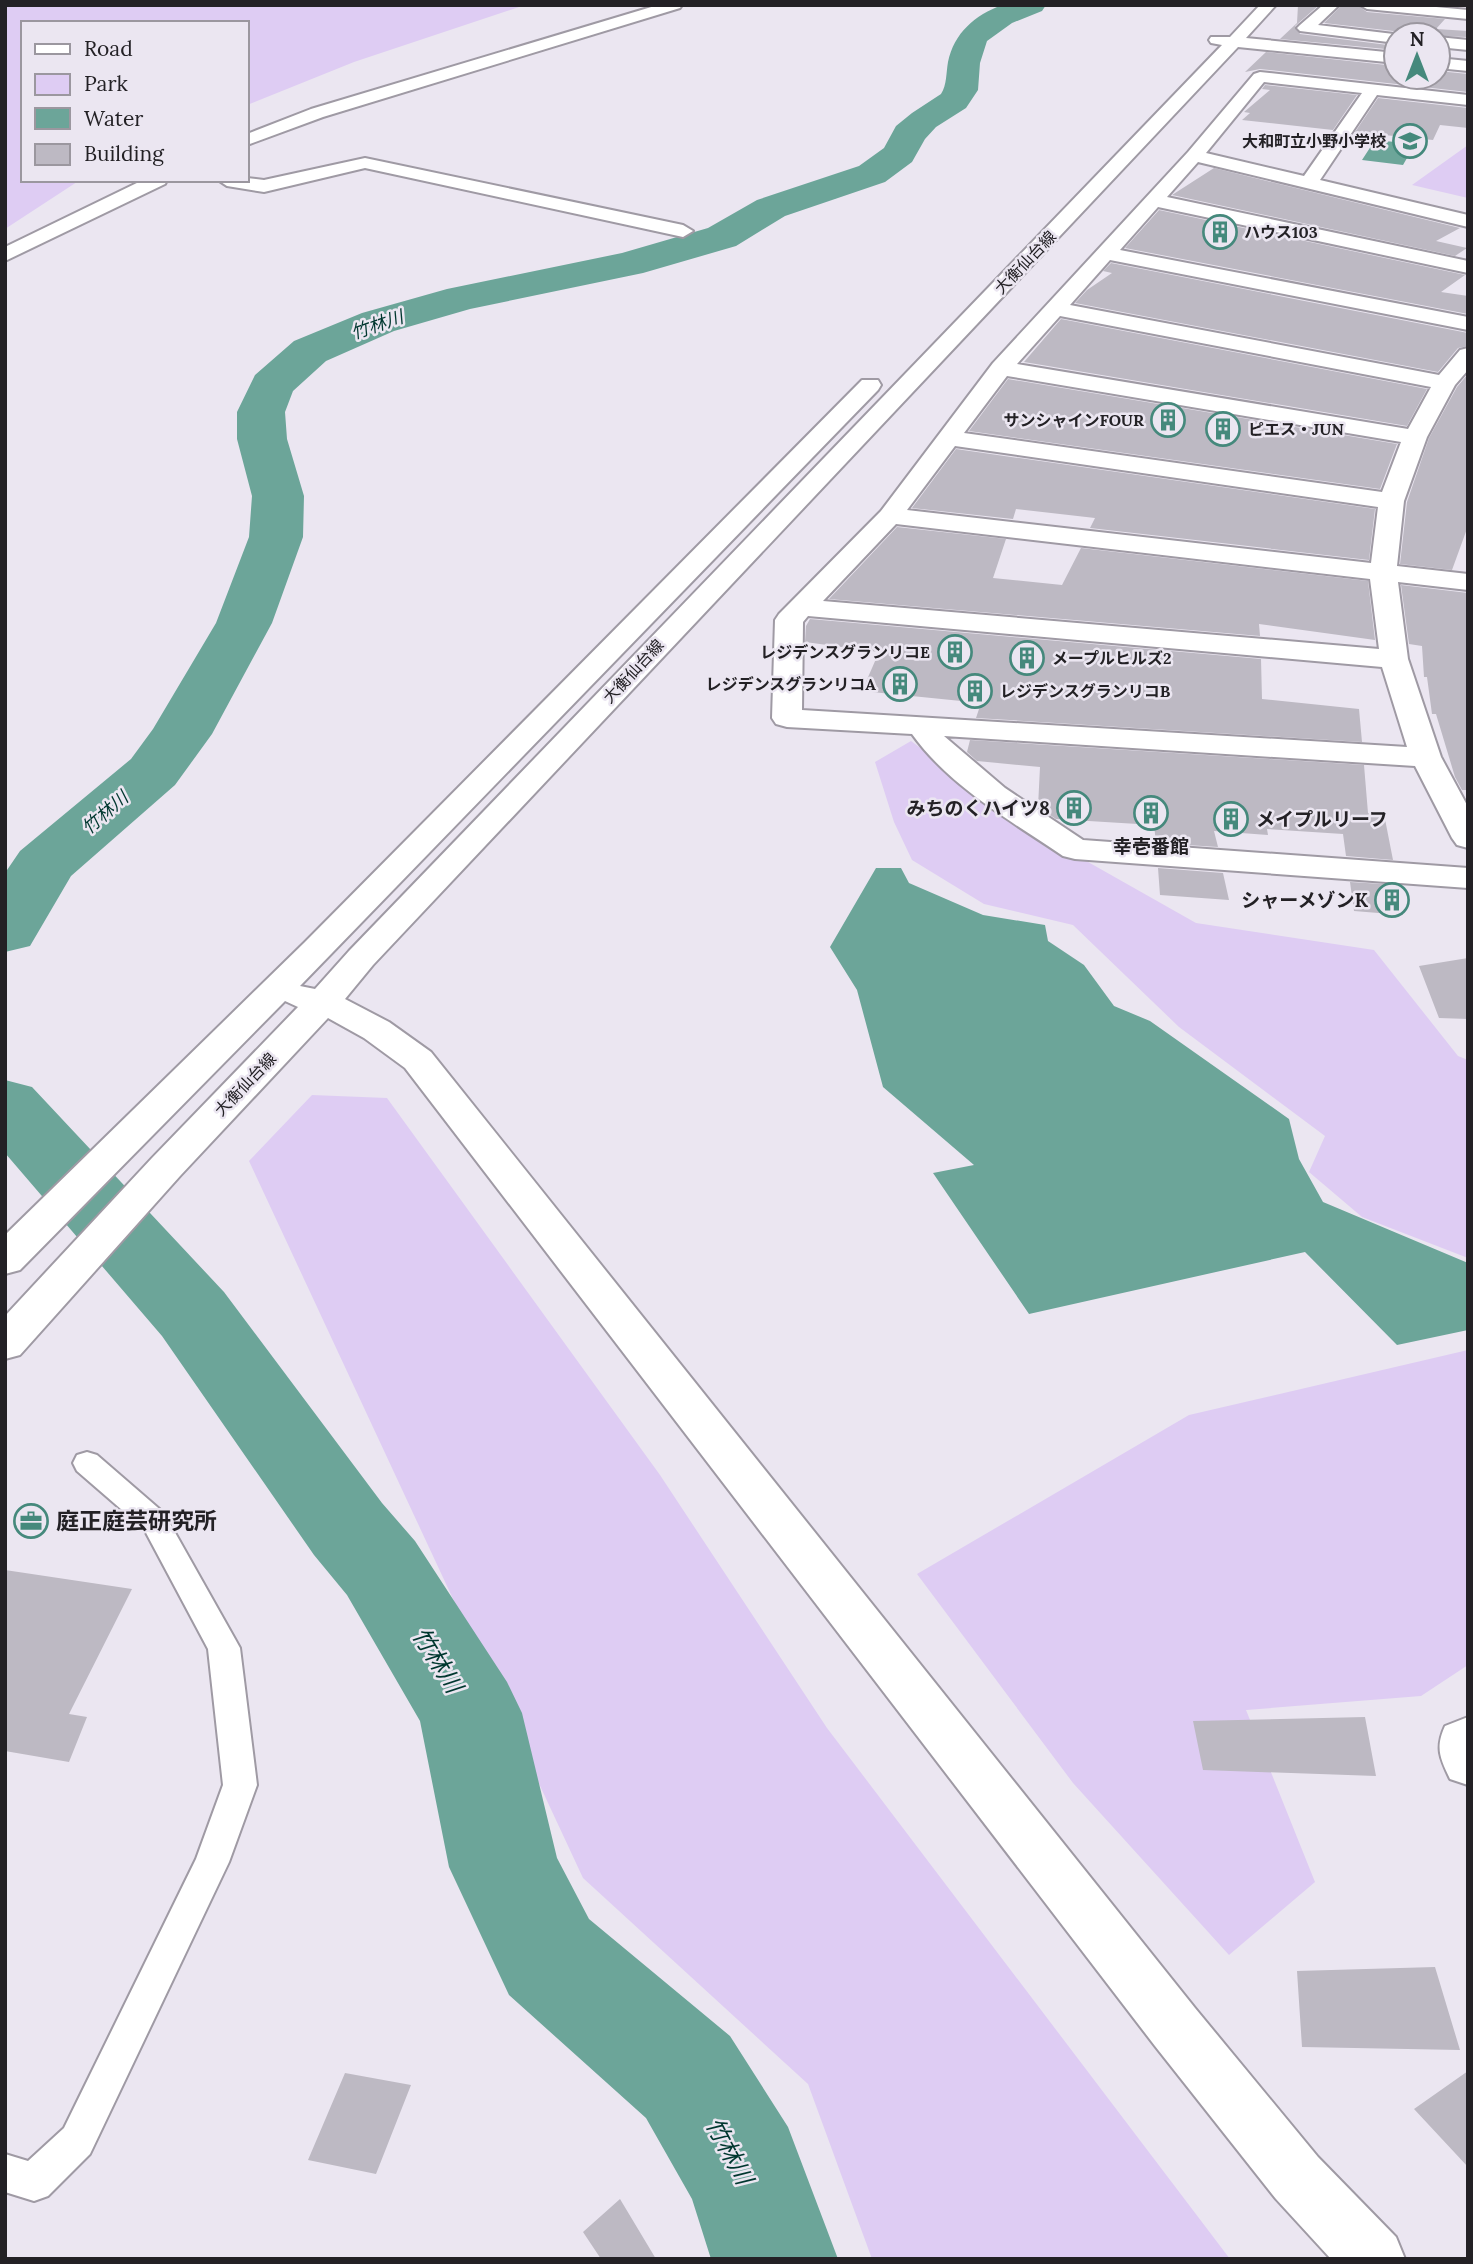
<svg xmlns="http://www.w3.org/2000/svg" width="1473" height="2264" font-family="Lora,'Noto Sans JP',serif">
<rect width="100%" height="100%" fill="#ebe6f1"/>
<path fill="#deccf3" d="M 5,5 L 525,5 L 354,62 L 247,105 L 247,23 L 23,23 L 23,180 L 80,180 L 5,229 Z
M 1468,145 L 1468,198 L 1412,185 Z
M 911,741 L 1035,832 L 1196,923 L 1374,950 L 1458,1056 L 1468,1060 L 1468,1258 L 1362,1217 L 1309,1172 L 1325,1136 L 1179,1027 L 1073,925 L 984,904 L 912,860 L 894,822 L 875,762 Z
M 312,1095 L 387,1098 L 660,1475 L 827,1728 L 1230,2259 L 872,2259 L 808,2084 L 583,1878 L 249,1161 Z
M 1468,1350 L 1468,1665 L 1421,1696 L 1246,1710 L 1315,1882 L 1229,1955 L 1073,1783 L 917,1574 L 1189,1415 Z"/>
<path fill="#6ca599" d="M 1375,140 L 1415,144 L 1403,165 L 1362,160 Z
M 876,868 L 901,868 L 909,883 L 983,915 L 1045,925 L 1048,941 L 1084,965 L 1114,1006 L 1150,1021 L 1289,1119 L 1299,1159 L 1323,1202 L 1468,1263 L 1468,1330 L 1397,1345 L 1305,1252 L 1029,1314 L 933,1173 L 974,1165 L 883,1087 L 857,990 L 830,947 Z"/>
<g fill="none" stroke-linecap="round" stroke-linejoin="round">
<path fill="#6ca599" fill-rule="evenodd" d="M 1002,5 L 1046,5 L 1042,11 L 1012,23 L 987,41 L 980,63 L 978,90 L 966,108 L 936,127 L 925,139 L 912,162 L 885,182 L 785,216 L 736,246 L 643,273 L 470,309 L 394,331 L 326,361 L 293,391 L 285,412 L 287,439 L 304,496 L 303,537 L 272,623 L 212,734 L 175,785 L 71,876 L 30,946 L 5,952 L 5,873 L 20,851 L 131,759 L 153,729 L 216,623 L 249,537 L 252,496 L 237,439 L 237,412 L 255,375 L 294,341 L 362,313 L 447,289 L 622,253 L 708,228 L 757,200 L 859,166 L 884,148 L 896,126 L 912,113 L 941,94 C 947,85 946,73 948,62 C 954,33 975,15 1002,5 Z
M 5,1080 L 32,1087 L 224,1292 L 382,1503 L 415,1541 L 507,1682 L 522,1713 L 557,1858 L 589,1919 L 730,2036 L 788,2127 L 838,2259 L 711,2259 L 692,2199 L 646,2118 L 509,1995 L 449,1867 L 420,1721 L 347,1595 L 314,1555 L 162,1336 L 5,1153 Z"/>
</g>
<path fill="#bdb9c3" d="M 1298,5 L 1319,5 L 1295,26 L 1300,34 L 1396,46 L 1396,50 L 1280,39 L 1297,23 Z
M 1342,5 L 1357,5 L 1367,12 L 1445,19 L 1436,29 L 1468,31 L 1468,37 L 1405,35 L 1402,32 L 1324,23 Z
M 1266,52 L 1396,66 L 1396,77 L 1438,77 L 1438,71 L 1468,74 L 1468,92 L 1260,69 L 1245,72 Z
M 1265,85 L 1357,95 L 1333,130 L 1242,120 L 1250,113 L 1244,112 L 1270,90 L 1262,89 Z
M 1378,98 L 1468,108 L 1468,128 L 1440,125 L 1433,140 L 1355,132 Z
M 1214,168 L 1460,228 L 1436,241 L 1467,248 L 1455,256 L 1172,195 Z
M 1159,210 L 1465,275 L 1441,292 L 1468,296 L 1468,314 L 1125,248 Z
M 1111,263 L 1468,333 L 1468,346 L 1458,348 L 1438,372 L 1075,303 L 1087,290 L 1112,273 L 1103,271 Z
M 1061,319 L 1427,389 L 1407,426 L 1024,362 Z
M 1468,374 L 1468,526 L 1452,570 L 1400,564 L 1407,502 L 1429,438 L 1457,387 Z
M 1008,379 L 1397,444 L 1380,489 L 969,431 Z
M 956,449 L 1375,509 L 1369,560 L 1090,528 L 1095,518 L 1016,509 L 1013,519 L 912,508 Z
M 897,527 L 1006,539 L 993,578 L 1062,585 L 1081,548 L 1368,581 L 1375,640 L 1259,624 L 1260,636 L 829,599 Z
M 1401,585 L 1468,593 L 1468,790 L 1462,790 L 1455,777 L 1436,714 L 1432,714 L 1427,677 L 1424,677 L 1422,646 L 1409,644 Z
M 810,619 L 1261,659 L 1262,699 L 1359,709 L 1362,742 L 976,718 L 981,703 L 862,691 L 879,652 L 805,642 L 806,626 Z
M 970,740 L 1364,765 L 1368,813 L 1384,814 L 1393,860 L 1346,856 L 1343,834 L 1267,829 L 1268,835 L 1214,831 L 1218,847 L 1156,843 L 1154,825 L 1056,819 L 1038,807 L 1040,767 L 977,761 L 967,752 Z
M 1158,868 L 1223,873 L 1229,900 L 1160,895 Z
M 1350,882 L 1398,885 L 1403,915 L 1354,911 Z
M 1468,958 L 1468,1019 L 1439,1018 L 1419,966 Z
M 5,1570 L 132,1589 L 69,1714 L 87,1717 L 69,1762 L 5,1751 Z
M 1365,1717 L 1376,1776 L 1203,1770 L 1193,1721 Z
M 1435,1967 L 1460,2050 L 1302,2047 L 1297,1971 Z
M 1468,2071 L 1468,2167 L 1414,2109 Z
M 345,2073 L 411,2085 L 376,2174 L 308,2160 Z
M 620,2199 L 656,2259 L 601,2259 L 583,2232 Z"/>
<g fill="none" stroke-linecap="round" stroke-linejoin="round">
<g stroke="#9f9aa4" stroke-width="4">
<path id="lane" d="M 87,1452 L 97,1455 L 164,1513 L 235,1639 L 240,1648 L 257,1785 L 229,1862 L 90,2154 L 48,2196 L 34,2201 L 5,2192 L 5,2154 L 28,2161 L 64,2128 L 196,1859 L 223,1785 L 208,1649 L 144,1529 L 77,1471 L 73,1463 L 77,1455 Z"/>
</g>
<g stroke="#9f9aa4" stroke-width="4">
<path id="street" d="M 1323,5 L 1339,5 L 1318,25 L 1402,35 L 1396,35 L 1396,43 L 1300,31 L 1297,28 L 1300,25 Z
M 1360,5 L 1415,5 L 1468,10 L 1468,19 L 1367,9 Z
M 1438,37 L 1468,40 L 1468,50 L 1438,47 Z
M 1260,72 L 1468,95 L 1468,105 L 1377,95 L 1320,180 L 1468,215 L 1468,227 L 1198,162 L 1167,197 L 1468,261 L 1468,273 L 1158,207 L 1120,250 L 1468,317 L 1468,330 L 1110,260 L 1070,305 L 1439,375 L 1460,350 L 1468,348 L 1468,370 L 1455,385 L 1427,437 L 1404,501 L 1397,566 L 1468,574 L 1468,590 L 1398,582 L 1408,659 L 1441,757 L 1468,807 L 1468,848 L 1457,845 L 1452,838 L 1415,766 L 944,736 L 1005,788 L 1083,840 L 1468,868 L 1468,888 L 1075,859 L 1063,856 C 1011,821 949,786 912,734 L 787,727 L 776,724 L 772,718 L 775,620 L 779,614 L 881,511 L 993,363 L 1188,152 L 1254,74 ZM 1264,82 L 1362,93 L 1304,176 L 1206,153 ZM 1060,316 L 1431,387 L 1408,429 L 1017,364 ZM 1007,376 L 1401,442 L 1382,492 L 964,433 ZM 955,446 L 1378,507 L 1371,563 L 907,510 ZM 896,524 L 1370,579 L 1379,649 L 823,601 ZM 808,616 L 1382,667 L 1407,747 L 802,710 L 803,622 Z
M 365,158 L 683,225 L 693,231 L 683,237 L 365,168 L 264,192 L 227,186 L 218,180 L 247,180 L 247,178 L 264,180 Z
M 1468,1717 L 1468,1785 L 1450,1779 C 1440,1758 1435,1748 1445,1726 Z"/>
</g>
<g stroke="#9f9aa4" stroke-width="4">
<path id="secondary" d="M 658,5 L 682,5 L 680,8 L 323,117 L 247,145 L 247,134 L 311,109 Z
M 1260,5 L 1276,5 L 1246,38 L 1396,53 L 1396,63 L 1238,47 L 373,965 L 345,999 L 389,1022 L 431,1052 L 1195,2008 L 1318,2157 L 1396,2237 L 1405,2259 L 1331,2259 L 1276,2199 L 1155,2046 L 405,1068 L 364,1038 L 328,1018 L 180,1176 L 20,1355 L 5,1359 L 5,1316 L 152,1158 L 298,1007 L 285,1001 L 20,1270 L 5,1274 L 5,1235 L 305,942 L 862,380 L 878,380 L 881,385 L 878,390 L 300,986 L 315,989 L 349,951 L 1222,45 L 1211,43 L 1209,40 L 1211,37 L 1230,37 Z
M 1438,58 L 1468,61 L 1468,71 L 1438,68 Z
M 143,180 L 167,180 L 165,184 L 5,261 L 5,247 Z"/>
</g>
<use href="#lane" fill="#fff" fill-rule="evenodd"/>
<use href="#street" fill="#fff" fill-rule="evenodd"/>
<use href="#secondary" fill="#fff" fill-rule="evenodd"/>
</g>
<defs>
<g id="school-ring" transform="scale(1.75)"><circle r="9.5" fill="#ebe6f1" stroke="#45897c" stroke-width="1.5"/><path d="M0-5L7-2L0 1L-7-2ZM-4 1L0 2.5L4 1V4Q0 6-4 4Z" fill="#45897c"/></g>
<g id="building-ring" transform="scale(1.75)"><circle r="9.5" fill="#ebe6f1" stroke="#45897c" stroke-width="1.5"/><path d="M-4-6H4V6H1V3H-1V6H-4ZM-2.5-4.3h1.7v1.8h-1.7ZM.8-4.3h1.7v1.8H.8ZM-2.5-1h1.7V.8h-1.7ZM.8-1h1.7V.8H.8Z" fill="#45897c"/></g>
<g id="office-ring" transform="scale(1.75)"><circle r="9.5" fill="#ebe6f1" stroke="#45897c" stroke-width="1.5"/><path d="M-6-3h4V-5.5h4V-3h4V5H-6ZM-1-4.5V-3h2v-1.5ZM-6 0V1H6V0Z" fill="#45897c"/></g>
</defs>
<g fill-rule="evenodd">
<use href="#school-ring" x="1410" y="141"/>
<use href="#building-ring" x="1220" y="232"/>
<use href="#building-ring" x="1168" y="420"/>
<use href="#building-ring" x="1223" y="429"/>
<use href="#building-ring" x="955" y="652"/>
<use href="#building-ring" x="1027" y="658"/>
<use href="#building-ring" x="900" y="684"/>
<use href="#building-ring" x="975" y="691"/>
<use href="#building-ring" x="1074" y="808"/>
<use href="#building-ring" x="1151" y="813"/>
<use href="#building-ring" x="1231" y="819"/>
<use href="#building-ring" x="1392" y="900"/>
<use href="#office-ring" x="31" y="1521"/>
</g>
<g text-anchor="middle" stroke-width="5" stroke-linejoin="round" paint-order="stroke">
<g font-size="16" font-weight="bold" fill="#232125" stroke="#ebe6f1" text-anchor="end">
<text x="1386" y="147">大和町立小野小学校</text>
<text x="1244" y="238" text-anchor="start">ハウス103</text>
<text x="1144" y="426">サンシャインFOUR</text>
<text x="1248" y="435" text-anchor="start">ピエス・JUN</text>
<text x="930" y="658">レジデンスグランリコE</text>
<text x="1052" y="664" text-anchor="start">メープルヒルズ2</text>
<text x="876" y="690">レジデンスグランリコA</text>
<text x="1000" y="697" text-anchor="start">レジデンスグランリコB</text>
</g>
<g font-size="16" fill="#232125" stroke="#ebe6f1">
<text transform="translate(1025 262) rotate(-46)" y="6">大衡仙台線</text>
<text transform="translate(633 671) rotate(-47)" y="6">大衡仙台線</text>
<text transform="translate(245 1084) rotate(-46)" y="6">大衡仙台線</text>
</g>
<g font-size="18" font-style="italic" fill="#00372f" stroke="#ebe6f1">
<text transform="translate(377 325) rotate(-19)" y="6">竹林川</text>
<text transform="translate(105 813) rotate(-41)" y="6">竹林川</text>
</g>
<g font-size="19" font-weight="bold" fill="#232125" stroke="#ebe6f1" text-anchor="end">
<text x="1050" y="815">みちのくハイツ8</text>
<text x="1256" y="826" text-anchor="start">メイプルリーフ</text>
<text x="1151" y="853" text-anchor="middle">幸壱番館</text>
<text x="1368" y="907">シャーメゾンK</text>
</g>
<g font-size="23" font-weight="bold" fill="#232125" stroke="#ebe6f1" text-anchor="start">
<text x="56" y="1529">庭正庭芸研究所</text>
</g>
<g font-size="24" font-style="italic" fill="#00372f" stroke="#ebe6f1">
<text transform="translate(437 1660) rotate(58)" y="8">竹林川</text>
<text transform="translate(729 2151) rotate(62)" y="8">竹林川</text>
</g>
</g>
<rect width="1473" height="2264" fill="none" stroke="#232125" stroke-width="14"/>
<rect x="21" y="21" width="228" height="161" fill="#ebe6f1" stroke="#9b979f" stroke-width="2"/>
<rect x="35" y="44" width="35" height="10" fill="#ffffff" stroke="#9b979f" stroke-width="2"/>
<text x="84" y="56" font-size="21" fill="#232125">Road</text>
<rect x="35" y="74" width="35" height="21" fill="#deccf3" stroke="#9b979f" stroke-width="2"/>
<text x="84" y="91" font-size="21" fill="#232125">Park</text>
<rect x="35" y="108" width="35" height="21" fill="#6ca599" stroke="#9b979f" stroke-width="2"/>
<text x="84" y="126" font-size="21" fill="#232125">Water</text>
<rect x="35" y="144" width="35" height="21" fill="#bdb9c3" stroke="#9b979f" stroke-width="2"/>
<text x="84" y="161" font-size="21" fill="#232125">Building</text>
<g transform="translate(1417 56)"><circle r="33" fill="#ebe6f1" stroke="#9b979f" stroke-width="2"/>
<path d="M0-5L12 26L0 18L-12 26Z" fill="#45897c"/>
<text y="-10" font-size="19" font-weight="bold" text-anchor="middle" fill="#232125">N</text>
</g>
</svg>
